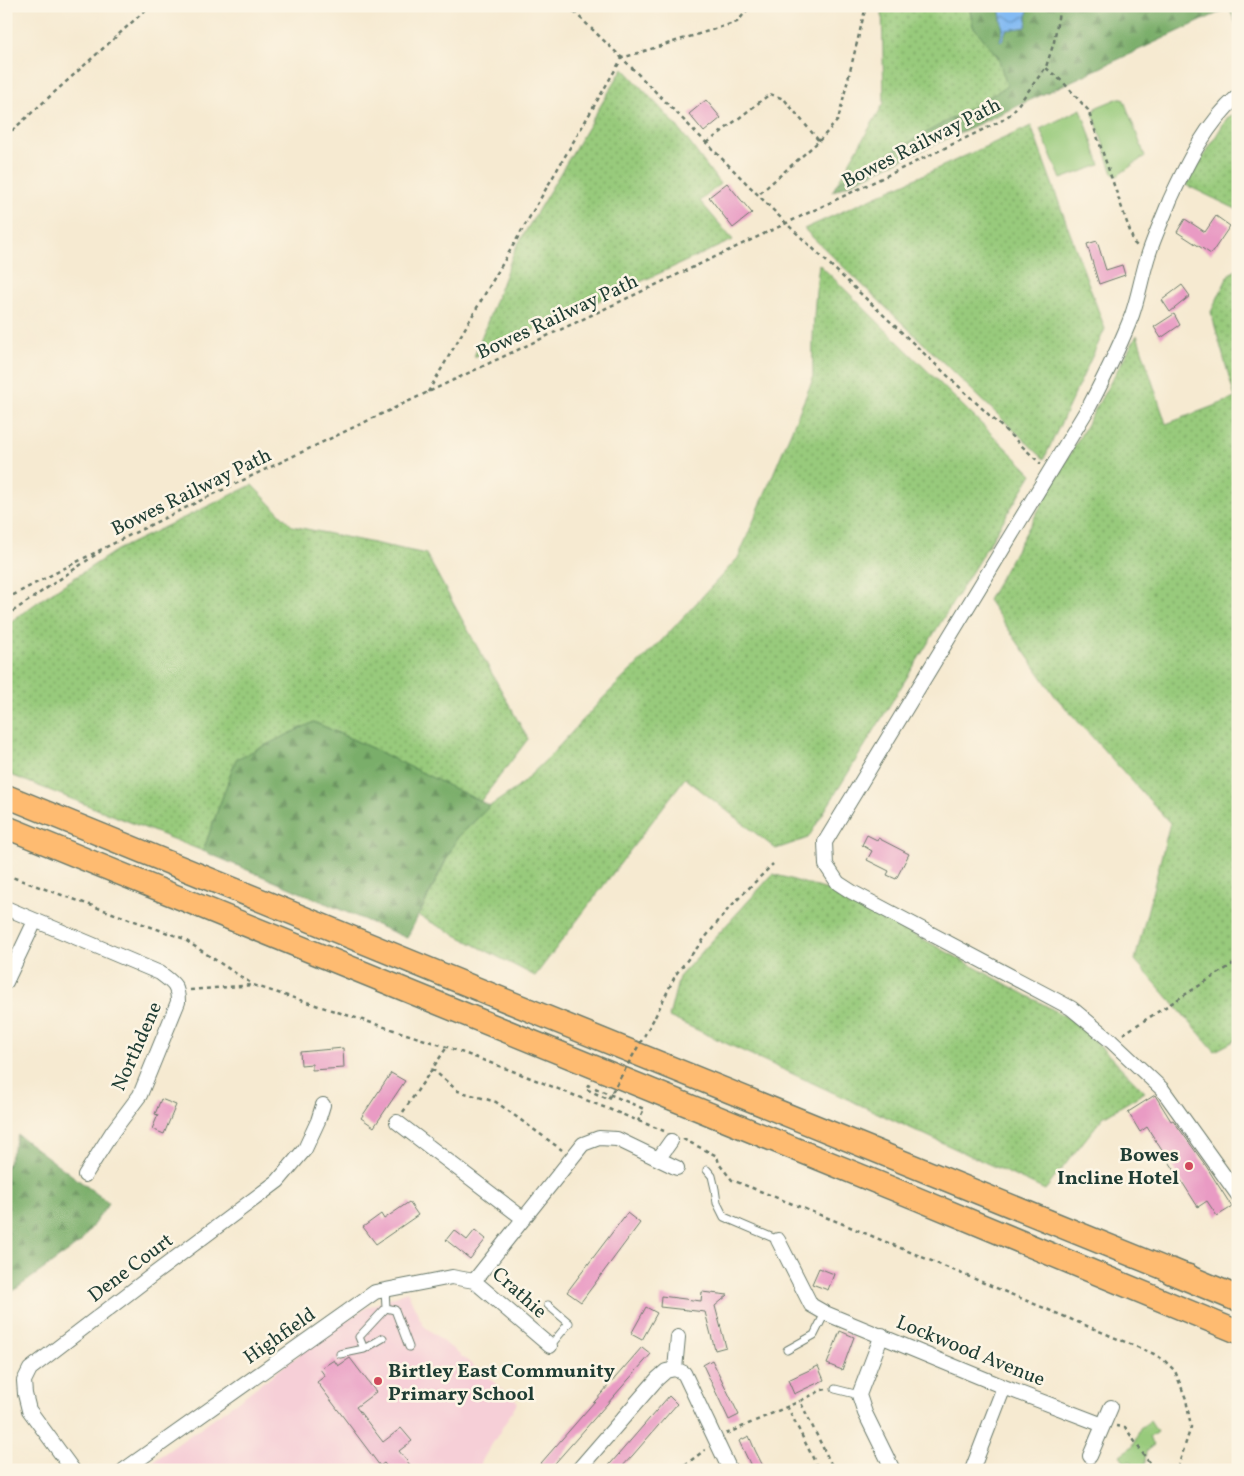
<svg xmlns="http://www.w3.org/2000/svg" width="1244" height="1476" font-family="Vollkorn,serif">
<defs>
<pattern id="grass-dots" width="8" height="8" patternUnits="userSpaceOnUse" patternTransform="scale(1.25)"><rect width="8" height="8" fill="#98ca7b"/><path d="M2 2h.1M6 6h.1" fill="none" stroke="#7ba566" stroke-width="1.8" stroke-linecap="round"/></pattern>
<pattern id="forest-firs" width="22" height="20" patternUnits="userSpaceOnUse" patternTransform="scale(1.25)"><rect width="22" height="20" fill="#7aae6b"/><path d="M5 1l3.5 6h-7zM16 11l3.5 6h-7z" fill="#638f59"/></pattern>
<pattern id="water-waves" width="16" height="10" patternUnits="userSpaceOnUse" patternTransform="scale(1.25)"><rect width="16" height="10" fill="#82baf2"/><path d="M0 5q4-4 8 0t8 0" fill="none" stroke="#6a98c5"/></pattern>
</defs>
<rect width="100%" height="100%" fill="#fcf5e5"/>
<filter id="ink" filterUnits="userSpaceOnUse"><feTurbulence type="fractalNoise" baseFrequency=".02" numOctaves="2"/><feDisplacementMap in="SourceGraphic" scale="10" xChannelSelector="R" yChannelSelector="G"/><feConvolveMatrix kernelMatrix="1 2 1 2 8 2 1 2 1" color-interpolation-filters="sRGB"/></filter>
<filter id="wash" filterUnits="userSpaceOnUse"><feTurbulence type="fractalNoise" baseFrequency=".0096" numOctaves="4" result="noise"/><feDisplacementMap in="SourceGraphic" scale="20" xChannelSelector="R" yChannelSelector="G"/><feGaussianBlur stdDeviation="1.12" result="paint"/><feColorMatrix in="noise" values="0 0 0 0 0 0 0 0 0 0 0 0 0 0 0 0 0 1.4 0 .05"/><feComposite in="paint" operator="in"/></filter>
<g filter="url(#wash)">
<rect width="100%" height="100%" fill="#f6ead1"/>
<path fill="#f6cfd7" d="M 407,1291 L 423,1325 L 518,1402 L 481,1462 L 482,1470 L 141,1470 L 238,1401 L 333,1329 L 366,1308 Z"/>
<path fill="url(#grass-dots)" stroke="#5c8458" d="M 882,6 L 969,6 L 973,26 L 998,57 L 1007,86 L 974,106 L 838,182 L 884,103 Z
M 623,68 L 677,126 L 720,184 L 700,201 L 733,240 L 474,357 L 515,249 Z
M 1238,111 L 1238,210 L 1186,185 L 1227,118 Z
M 1031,126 L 1105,329 L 1044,459 L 804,229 Z
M 819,264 L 1032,474 L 808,838 L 776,849 L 685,778 L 535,976 L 419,916 L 457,838 L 490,806 L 517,788 L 550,756 L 604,697 L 662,640 L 738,558 L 813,379 C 812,340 814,302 819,264 Z
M 1238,269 L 1238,1039 L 1215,1051 L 1135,960 L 1170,823 L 1055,696 L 988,600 L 1137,335 L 1166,424 L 1235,398 L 1211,312 L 1229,274 Z
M 252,485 L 292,526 L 426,554 L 528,739 L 480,802 L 374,749 L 314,722 L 236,760 L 203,851 L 6,773 L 6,625 L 42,599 L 117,550 Z
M 773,874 L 838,893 L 1076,1022 L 1145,1092 L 1103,1117 L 1045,1190 L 669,1017 L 679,977 Z"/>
<path fill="url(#forest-firs)" stroke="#4c7650" d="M 969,6 L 999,6 L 1003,30 L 1000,41 L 1002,41 L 1006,30 L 1026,27 L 1028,6 L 1238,6 L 1238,28 L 1229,8 L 832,192 L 838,182 L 974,106 L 1007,86 L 998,57 L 973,26 Z
M 314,722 L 374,749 L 490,806 L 457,838 L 407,938 L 203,851 L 236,759 Z
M 18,1135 L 109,1203 L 80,1243 L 6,1296 L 6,1169 Z"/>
<path fill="#98ca7b" stroke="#5c8458" d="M 1119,98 L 1123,98 L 1145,156 L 1117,176 L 1113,174 L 1093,113 L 1097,107 Z
M 1081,109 L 1100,165 L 1061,179 L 1040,129 Z
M 1150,1421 L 1157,1432 L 1149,1438 L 1154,1445 L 1146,1451 L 1145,1464 L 1138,1469 L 1130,1461 L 1126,1464 L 1120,1455 L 1133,1446 L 1140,1428 Z"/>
<path fill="url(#water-waves)" stroke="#507c93" d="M 999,6 L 1028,6 L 1026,27 L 1006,30 L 1002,41 L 1000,41 L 1003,30 Z"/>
<g id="blocks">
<path fill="#e99bc4" d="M 706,100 L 721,118 L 704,132 L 689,114 Z
M 727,183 L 752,213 L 733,228 L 709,197 Z
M 1216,216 L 1230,226 L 1211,254 L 1177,232 L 1185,219 L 1205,232 Z
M 1097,241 L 1106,270 L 1122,265 L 1125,275 L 1099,284 L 1087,244 Z
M 1182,285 L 1190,296 L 1170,312 L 1162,300 Z
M 1174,314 L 1180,325 L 1161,338 L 1154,327 Z
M 867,835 L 877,840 L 878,838 L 909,854 L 896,879 L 887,875 L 889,871 L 867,860 L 872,851 L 862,845 Z
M 343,1048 L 344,1068 L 312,1070 L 312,1064 L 301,1065 L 300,1052 Z
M 391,1073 L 405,1081 L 374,1127 L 361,1118 Z
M 1155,1095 L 1171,1121 L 1173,1120 L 1206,1166 L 1232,1207 L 1217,1216 L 1207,1201 L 1198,1207 L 1147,1127 L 1140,1132 L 1128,1112 Z
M 161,1099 L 176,1105 L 164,1134 L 152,1129 L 158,1115 L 155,1114 Z
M 409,1202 L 418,1215 L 376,1244 L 363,1227 L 381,1214 L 384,1219 Z
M 627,1213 L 640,1223 L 581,1302 L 567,1292 Z
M 454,1230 L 467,1240 L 475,1230 L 486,1239 L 470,1259 L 446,1240 Z
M 819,1268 L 834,1274 L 828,1290 L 812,1284 Z
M 702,1292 L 728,1295 L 715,1306 L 726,1347 L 715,1350 L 705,1312 L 660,1307 L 661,1296 L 701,1301 Z
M 646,1307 L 657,1313 L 642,1340 L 631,1334 Z
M 840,1331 L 854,1337 L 842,1370 L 827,1364 Z
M 642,1347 L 651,1354 L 549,1470 L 535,1470 Z
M 350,1358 L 376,1392 L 356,1407 L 383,1442 L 401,1428 L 412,1441 L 399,1451 L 414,1470 L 390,1470 L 384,1463 L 380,1466 L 317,1382 L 325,1376 L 320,1369 L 334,1360 L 338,1366 Z
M 712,1360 L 739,1415 L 729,1420 L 703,1365 Z
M 818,1366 L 824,1380 L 794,1394 L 788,1380 Z
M 669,1396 L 677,1404 L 633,1455 L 619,1470 L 605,1470 Z
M 749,1436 L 755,1450 L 765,1470 L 753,1470 L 739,1441 Z"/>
</g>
</g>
<g filter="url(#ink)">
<use href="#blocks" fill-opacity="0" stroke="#6a7a6b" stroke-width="1"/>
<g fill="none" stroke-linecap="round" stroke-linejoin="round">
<g stroke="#6a7a6b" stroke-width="9">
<path id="service" d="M 707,1170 L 712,1176 L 715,1189 L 717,1203 L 724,1217 L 778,1240
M 548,1305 L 569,1323 L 550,1346
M 386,1308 L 395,1310 L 409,1347
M 364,1349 L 359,1337 L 386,1308 L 385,1290
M 787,1350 L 814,1335 L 825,1313
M 340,1354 L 364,1349 L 383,1338
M 835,1389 L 859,1395"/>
</g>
<g stroke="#6a7a6b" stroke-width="16">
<path id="minor" d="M 1238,96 C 1206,124 1187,163 1170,200 C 1163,218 1155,235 1149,253 C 1142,274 1139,295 1132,315 C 1120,347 1105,376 1090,405 L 825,842 L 826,865 L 838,883 L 852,892 L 1071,1008 L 1111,1041 L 1162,1089 L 1238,1195
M 6,908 L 160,973 C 173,983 178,985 178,1002 L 140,1095 L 113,1131 L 85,1175
M 6,982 L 35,921
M 397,1122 L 524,1219
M 659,1158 L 671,1141
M 778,1240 L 811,1305 L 825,1313 L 1004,1387 L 1103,1425
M 474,1281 L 583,1144 L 599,1138 L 617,1139 L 677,1168
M 474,1281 L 550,1346
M 882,1335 L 859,1395 L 865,1413 L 893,1470
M 675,1369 L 678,1337
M 1090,1456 L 1111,1407
M 73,1470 L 29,1410 L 25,1394 L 24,1381 L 30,1369 L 150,1277 L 278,1181 L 305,1149 L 318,1121 L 323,1105
M 124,1470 L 375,1292 L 452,1277 L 474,1281
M 578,1470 L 657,1379 L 666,1371 L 675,1369 L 684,1373 L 730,1470
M 972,1470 L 1004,1387"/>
</g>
<g stroke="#6a7a6b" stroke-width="25">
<path id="trunk" d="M 6,796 L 534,1012 L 1171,1271 L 1189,1276
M 6,827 L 913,1197 L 1238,1332"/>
</g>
<g stroke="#6a7a6b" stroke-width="28">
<path id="motorway" d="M 1171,1271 L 1238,1299"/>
</g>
<path stroke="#6a7a6b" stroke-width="2.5" stroke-dasharray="4 4" stroke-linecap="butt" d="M 568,6 L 622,58 L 787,224 L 1041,464
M 1046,68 L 1063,82 L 1088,110 L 1134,243 L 1137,246
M 6,136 L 150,6
M 819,141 L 838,120 L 866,6
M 707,143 L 770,94 L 784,99 L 819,141 L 758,195
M 428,392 L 622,58 L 737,22 L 751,6
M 6,599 C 125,535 248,478 369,420 C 580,320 791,222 1001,121 L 1012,113 L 1046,67 L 1054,42 L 1060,6
M 6,616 L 101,551
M 6,875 L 182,938 L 252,984
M 190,990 L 253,985 L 447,1047 L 518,1073 L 664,1131
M 655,1017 L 676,974 L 729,908 L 773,864
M 1123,1034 L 1238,961
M 432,1069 L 458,1091 L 496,1102 L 562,1150
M 590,1086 L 588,1085 L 586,1089 L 608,1099
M 595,1088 L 644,1109 L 638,1121
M 403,1112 L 447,1047
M 683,1139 L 717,1156 L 719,1164 L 732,1180 L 843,1224 L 1154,1354 L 1164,1360 L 1175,1371 L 1186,1399 L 1191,1427 L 1177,1470
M 826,1389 L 822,1390 L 800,1401 L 834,1470
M 787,1406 L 819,1470
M 1116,1426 L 1125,1427 L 1154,1470
M 726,1434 L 800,1401
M 678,1470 L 705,1450"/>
<use href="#service" stroke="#fff" stroke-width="7"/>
<use href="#minor" stroke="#fff" stroke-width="14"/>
<use href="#trunk" stroke="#febb71" stroke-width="22"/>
<use href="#motorway" stroke="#febb71" stroke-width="25"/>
<path stroke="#6a7a6b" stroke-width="2.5" stroke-dasharray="4 4" stroke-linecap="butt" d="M 608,1099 L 655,1017"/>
</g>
</g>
<g fill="#d1495b" stroke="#fcf5e5" stroke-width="2">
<circle cx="1189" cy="1166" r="5"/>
<circle cx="378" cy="1381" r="5"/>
</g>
<g text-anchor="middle" stroke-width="5" stroke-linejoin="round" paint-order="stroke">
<g font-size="20" fill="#1f3d34" stroke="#fcf5e5">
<text transform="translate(921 142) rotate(-27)" y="7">Bowes Railway Path</text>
<text transform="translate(557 316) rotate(-25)" y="7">Bowes Railway Path</text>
<text transform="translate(191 491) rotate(-26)" y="7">Bowes Railway Path</text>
<text transform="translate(136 1046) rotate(-66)" y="7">Northdene</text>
<text transform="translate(130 1267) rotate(-37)" y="7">Dene Court</text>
<text transform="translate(520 1292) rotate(42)" y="7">Crathie</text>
<text transform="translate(279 1335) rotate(-35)" y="7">Highfield</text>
<text transform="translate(971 1350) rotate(22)" y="7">Lockwood Avenue</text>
</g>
<g font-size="20" font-weight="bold" fill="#1f3d34" stroke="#fcf5e5" text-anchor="end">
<text x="1179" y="1161">Bowes<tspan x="1179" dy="23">Incline Hotel</tspan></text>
<text x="388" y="1377" text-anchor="start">Birtley East Community<tspan x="388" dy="23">Primary School</tspan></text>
</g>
</g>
<rect width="1244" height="1476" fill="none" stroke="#fcf5e5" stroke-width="25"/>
</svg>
